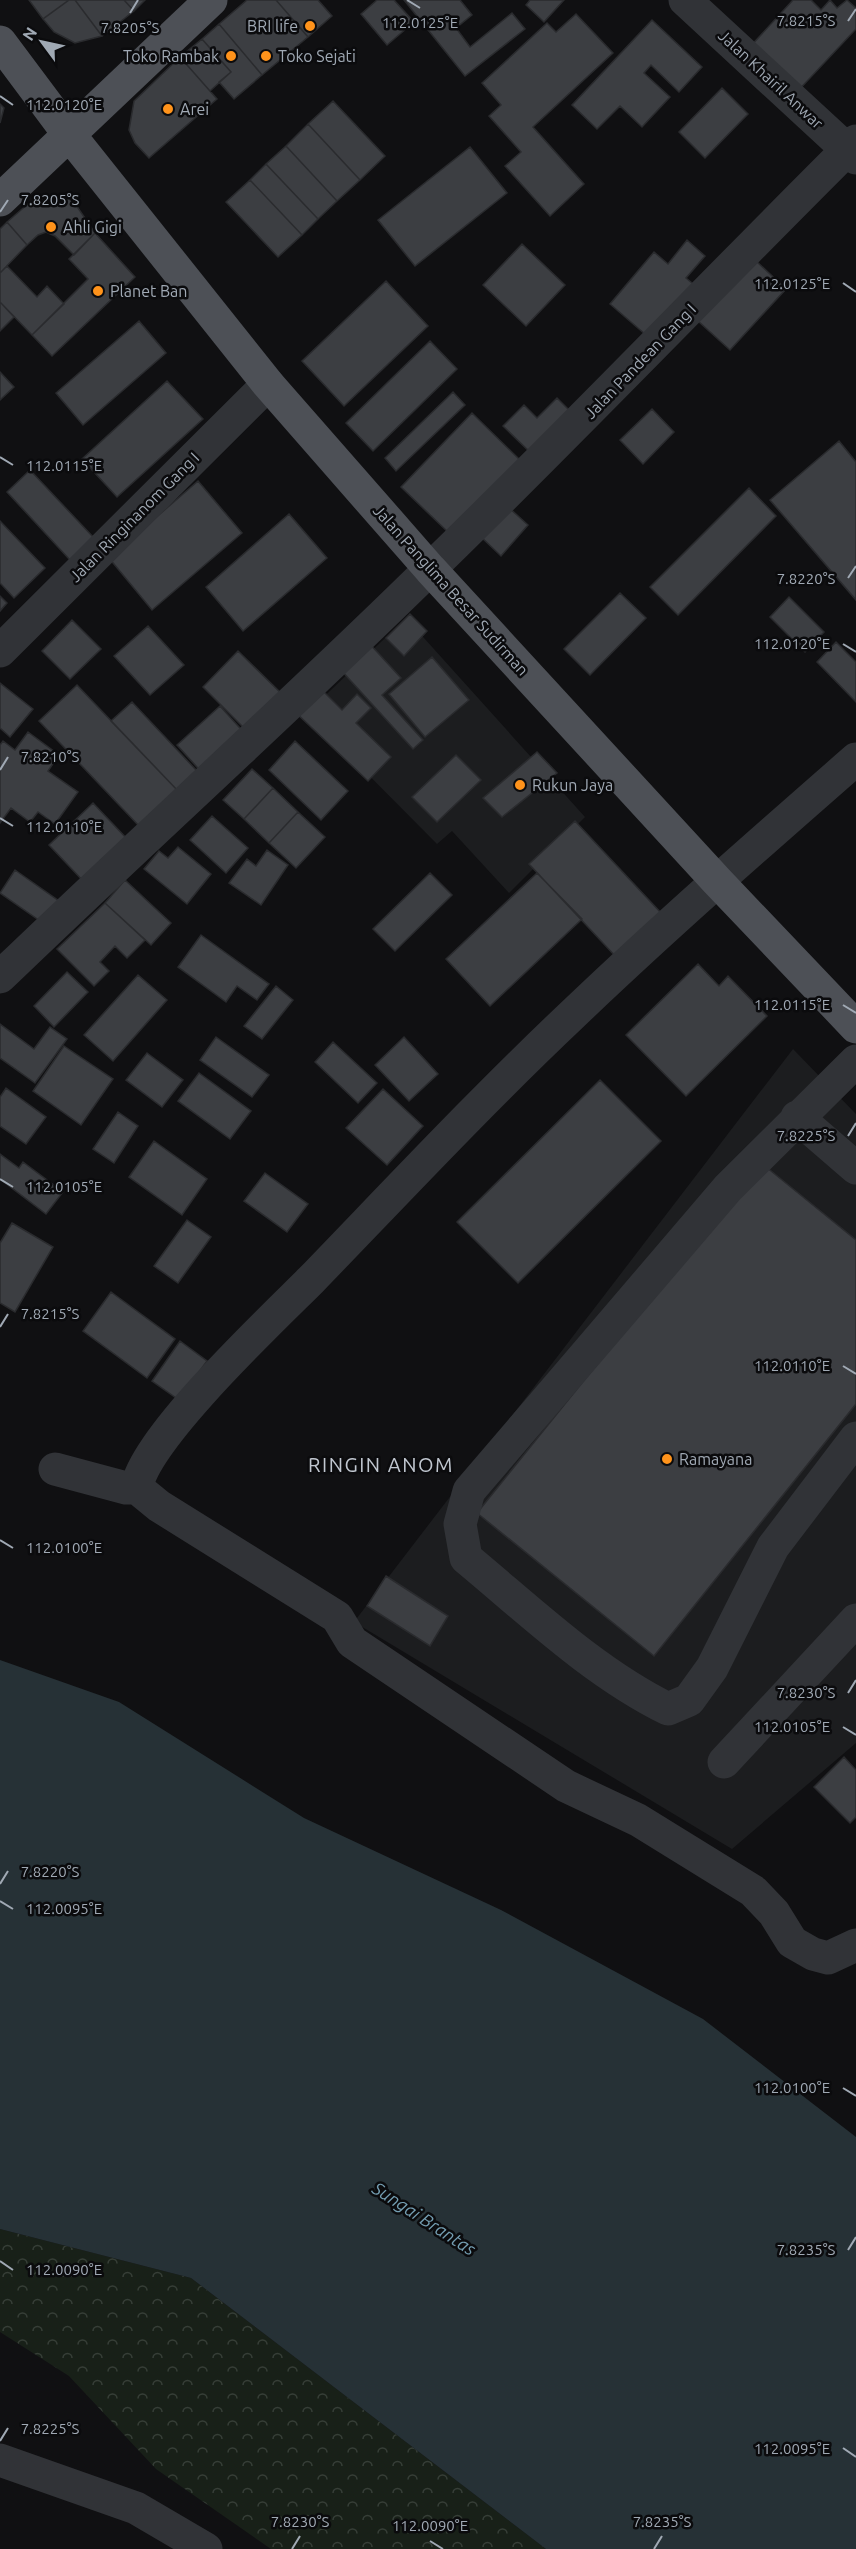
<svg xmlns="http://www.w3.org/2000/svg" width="856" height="2549" font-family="Ubuntu,sans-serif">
<defs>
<pattern id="forest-crowns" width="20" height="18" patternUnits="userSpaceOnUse" patternTransform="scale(1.5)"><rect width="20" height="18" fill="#182018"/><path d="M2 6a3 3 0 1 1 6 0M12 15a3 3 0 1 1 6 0" fill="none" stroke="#363e37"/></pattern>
</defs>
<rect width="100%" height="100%" fill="#101012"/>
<path fill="#1c1d1f" d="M 406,618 L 585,817 L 509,893 L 452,831 L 437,844 L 307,713 Z
M 793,1049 L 856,1114 L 856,1743 L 732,1849 L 354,1622 Z"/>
<path fill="url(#forest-crowns)" d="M 0,2229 L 191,2278 L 546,2549 L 271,2549 L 156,2469 L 69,2376 L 0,2332 Z"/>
<path fill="#263136" d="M 0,1660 L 119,1702 L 304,1818 L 501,1910 L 703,2019 L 856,2137 L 856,2549 L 546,2549 L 191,2278 L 0,2229 Z"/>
<path fill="#3c3e42" stroke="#2a2b2e" stroke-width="1.5" d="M 29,0 L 69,0 L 43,19 Z
M 69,0 L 75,0 L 102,36 L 75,43 L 54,32 L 43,19 Z
M 75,0 L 124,0 L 134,11 L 102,36 Z
M 124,0 L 145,0 L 134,11 Z
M 247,0 L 276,0 L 308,37 L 262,75 L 219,24 Z
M 276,0 L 318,0 L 332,16 L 308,37 Z
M 377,0 L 394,0 L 414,22 L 387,45 L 361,14 Z
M 404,0 L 460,0 L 472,15 L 456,28 L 470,47 L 512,13 L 525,29 L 465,76 Z
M 530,0 L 564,0 L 544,22 L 526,5 Z
M 793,0 L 811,0 L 821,10 L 830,0 L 837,8 L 847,0 L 856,8 L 856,29 L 795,94 L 748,49 Z
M 576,14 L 613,53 L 533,127 L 584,184 L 550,216 L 505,166 L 521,152 L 489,116 L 501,105 L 482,83 L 547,23 L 556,32 Z
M 652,20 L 702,67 L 679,92 L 651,65 L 644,73 L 670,97 L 642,127 L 620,106 L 597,129 L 572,105 Z
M 219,24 L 262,75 L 234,99 L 219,82 L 231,72 L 202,39 Z
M 202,39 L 231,72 L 210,91 L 180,57 Z
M 180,57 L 217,99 L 149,158 L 135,143 L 129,130 L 134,101 Z
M 722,88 L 748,114 L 705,158 L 679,132 Z
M 333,101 L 385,156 L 360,180 L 308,124 Z
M 0,104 L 4,108 L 0,123 Z
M 308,124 L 360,180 L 337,201 L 286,146 Z
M 286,146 L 337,201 L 318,219 L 266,164 Z
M 470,147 L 507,193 L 415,266 L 378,220 Z
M 266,164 L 318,219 L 302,235 L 250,180 Z
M 250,180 L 302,235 L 278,257 L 226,202 Z
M 43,195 L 64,196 L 74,202 L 95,233 L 74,255 L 55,236 L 46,232 L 38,235 L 27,245 L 7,222 L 29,203 Z
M 7,222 L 27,245 L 0,273 L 0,229 Z
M 95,233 L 135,277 L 52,356 L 32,335 L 88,279 L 69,259 Z
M 687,240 L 705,256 L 686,278 L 698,288 L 653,341 L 610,304 L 654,252 L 668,264 Z
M 522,244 L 565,285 L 526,326 L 483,285 Z
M 755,260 L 786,289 L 730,350 L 698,321 Z
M 7,266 L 37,297 L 47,286 L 64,304 L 32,335 L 0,302 L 0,273 Z
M 386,281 L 428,326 L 344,406 L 302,361 Z
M 0,302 L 14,317 L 0,331 Z
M 139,321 L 166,353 L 83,425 L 56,393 Z
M 430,341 L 457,369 L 373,451 L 346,423 Z
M 0,372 L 14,387 L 0,400 Z
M 167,381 L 203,419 L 117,497 L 82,459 Z
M 453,392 L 465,405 L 396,471 L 385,458 Z
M 557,398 L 574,415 L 535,457 L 503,426 L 524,405 L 537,418 Z
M 652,409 L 674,432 L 643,464 L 620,440 Z
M 472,413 L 521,461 L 450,534 L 401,487 Z
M 839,441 L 856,462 L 856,600 L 770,500 Z
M 30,470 L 94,538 L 70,560 L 7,492 Z
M 198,481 L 242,533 L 152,610 L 109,558 Z
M 749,488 L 776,516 L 678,615 L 650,587 Z
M 507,506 L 528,525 L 501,556 L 479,535 Z
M 289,514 L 327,558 L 243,631 L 206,587 Z
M 0,521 L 45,568 L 14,598 L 0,583 Z
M 620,593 L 646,618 L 590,675 L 564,649 Z
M 0,596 L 7,603 L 0,611 Z
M 789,597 L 824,632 L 805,652 L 770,617 Z
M 410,614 L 427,631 L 404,656 L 386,638 Z
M 72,620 L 101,649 L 70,679 L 42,651 Z
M 148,626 L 184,665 L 150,695 L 114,656 Z
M 368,642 L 401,678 L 382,695 L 423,740 L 413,749 L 340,669 Z
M 836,642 L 856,662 L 856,702 L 817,662 Z
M 238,651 L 287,699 L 251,735 L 203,687 Z
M 432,657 L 469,700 L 425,737 L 389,694 Z
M 0,683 L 33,709 L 10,737 L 0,728 Z
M 77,685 L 178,791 L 140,827 L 39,721 Z
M 317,685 L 342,710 L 357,694 L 371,708 L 356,723 L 391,757 L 368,781 L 293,710 Z
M 132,702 L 198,772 L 178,791 L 111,721 Z
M 220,706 L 248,737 L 205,776 L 177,745 Z
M 28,732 L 59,755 L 48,771 L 78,792 L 55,824 L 38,812 L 30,822 L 11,808 L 0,823 L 0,745 L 3,741 L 15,750 Z
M 295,741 L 348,791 L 321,820 L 269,770 Z
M 537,752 L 557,773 L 502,817 L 483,798 Z
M 456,755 L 481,780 L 437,822 L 412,797 Z
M 252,769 L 273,788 L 244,819 L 223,800 Z
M 273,788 L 298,812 L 269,843 L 244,819 Z
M 93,803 L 130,842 L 86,884 L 49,845 Z
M 298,812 L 325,837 L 296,868 L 269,843 Z
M 212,816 L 248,848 L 226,873 L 190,840 Z
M 575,821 L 663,915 L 617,958 L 529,864 Z
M 178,847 L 211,874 L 187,904 L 144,869 L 159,851 L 168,858 Z
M 267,850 L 288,865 L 261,905 L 229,883 L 247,859 L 256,866 Z
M 15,870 L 59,901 L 43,923 L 0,893 Z
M 430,873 L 452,895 L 395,951 L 373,929 Z
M 537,873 L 582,919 L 490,1006 L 446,959 Z
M 125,880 L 171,923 L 151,945 L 105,903 Z
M 105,903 L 145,940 L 127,958 L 115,946 L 100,962 L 109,971 L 94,986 L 57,949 Z
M 201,935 L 269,984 L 257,1000 L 237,986 L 226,1002 L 178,967 Z
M 698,964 L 719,986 L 728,976 L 767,1016 L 686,1096 L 626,1035 Z
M 67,972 L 88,992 L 54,1027 L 34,1006 Z
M 138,975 L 167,1000 L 113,1061 L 84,1035 Z
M 276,986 L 293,1000 L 262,1039 L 244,1026 Z
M 0,1024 L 34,1049 L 50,1027 L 67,1039 L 35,1083 L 0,1058 Z
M 216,1037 L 269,1075 L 252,1097 L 200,1060 Z
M 404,1037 L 438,1074 L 409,1101 L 375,1065 Z
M 333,1042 L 377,1083 L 358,1103 L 315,1062 Z
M 64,1046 L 113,1079 L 81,1125 L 33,1091 Z
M 147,1053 L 183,1080 L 162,1107 L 126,1080 Z
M 199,1073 L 251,1111 L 230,1139 L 178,1101 Z
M 600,1080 L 661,1141 L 518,1283 L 457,1222 Z
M 6,1088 L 46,1117 L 26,1144 L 0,1126 L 0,1097 Z
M 383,1089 L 423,1126 L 387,1165 L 346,1128 Z
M 118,1112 L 138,1126 L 114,1163 L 93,1149 Z
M 154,1141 L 207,1179 L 182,1215 L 129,1177 Z
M 0,1154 L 19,1168 L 23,1162 L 63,1192 L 46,1214 L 0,1179 Z
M 760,1162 L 856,1240 L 856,1404 L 654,1656 L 477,1513 Z
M 265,1173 L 308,1204 L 287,1232 L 244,1201 Z
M 187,1220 L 211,1237 L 178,1283 L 154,1266 Z
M 12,1223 L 53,1247 L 15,1312 L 0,1303 L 0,1243 Z
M 111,1292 L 175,1339 L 147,1378 L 83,1331 Z
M 180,1341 L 207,1361 L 179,1400 L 152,1381 Z
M 386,1576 L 448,1616 L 430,1646 L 367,1606 Z
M 844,1757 L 856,1770 L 856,1817 L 850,1823 L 814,1787 Z"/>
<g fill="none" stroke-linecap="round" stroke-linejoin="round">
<path stroke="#313337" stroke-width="33" d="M 685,0 L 856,158
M 0,651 L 268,384
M 0,977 C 143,839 291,706 432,567 C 576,427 714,282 856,141
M 856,1061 L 728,1188 L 469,1491 L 460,1524 L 466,1558 C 530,1611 593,1672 668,1709 L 689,1700 L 712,1668 L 773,1547 L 856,1438
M 797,1117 L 856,1168
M 55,1469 L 126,1488 L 137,1488 L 159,1506 L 337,1617 L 352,1642 L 566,1786 L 638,1820 L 753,1891 L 774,1913 L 792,1942 L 813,1954 L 828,1958 L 856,1945
M 137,1488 C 141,1442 274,1317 311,1280 C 397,1191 482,1100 572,1015 C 664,927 760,843 856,759
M 724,1762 L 856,1620
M 0,2460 L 136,2508 L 206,2549"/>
<path stroke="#4d5056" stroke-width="33" d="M 0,42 L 68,133 L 268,384 L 430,569 L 717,881 L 856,1027
M 0,200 L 211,0"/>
</g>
<path fill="none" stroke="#a0a9b4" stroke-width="2" d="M 407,0 L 420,8M 130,13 L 138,0M 848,21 L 856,9M 0,96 L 13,105M 0,212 L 8,200M 843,283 L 856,292M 0,457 L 13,465M 848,578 L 856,566M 843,644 L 856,652M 0,770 L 8,757M 0,818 L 13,826M 843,1005 L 856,1013M 848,1136 L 856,1123M 0,1179 L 13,1187M 0,1327 L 8,1314M 843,1366 L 856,1374M 0,1540 L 13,1548M 848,1693 L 856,1680M 843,1727 L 856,1735M 0,1884 L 8,1871M 0,1901 L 13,1909M 843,2088 L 856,2096M 848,2250 L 856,2237M 0,2261 L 13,2270M 0,2441 L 8,2428M 843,2448 L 856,2457M 430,2541 L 443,2549M 292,2549 L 300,2536M 654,2549 L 662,2536"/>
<g fill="#ff931b" stroke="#0b0b0d" stroke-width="2">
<circle cx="310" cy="26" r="6"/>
<circle cx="231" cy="56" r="6"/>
<circle cx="266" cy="56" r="6"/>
<circle cx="168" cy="109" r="6"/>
<circle cx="51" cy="227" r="6"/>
<circle cx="98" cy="291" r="6"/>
<circle cx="520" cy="785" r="6"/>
<circle cx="667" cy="1459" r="6"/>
</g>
<g text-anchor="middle" stroke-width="5" stroke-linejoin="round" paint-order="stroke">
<g font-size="16" fill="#a0a9b4" stroke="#0b0b0d" text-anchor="start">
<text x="298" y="32" text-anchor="end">BRI life</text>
<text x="219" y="62" text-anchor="end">Toko Rambak</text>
<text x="278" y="62">Toko Sejati</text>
<text x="180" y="115">Arei</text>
<text x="63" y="233">Ahli Gigi</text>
<text x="110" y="297">Planet Ban</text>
<text x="532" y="791">Rukun Jaya</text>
<text x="679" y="1465">Ramayana</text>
</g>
<g font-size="16" fill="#a0a9b4" stroke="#0b0b0d">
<text transform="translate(771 79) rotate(43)" y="6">Jalan Khairil Anwar</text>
<text transform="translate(640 361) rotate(-46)" y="6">Jalan Pandean Gang I</text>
<text transform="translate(134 517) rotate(-45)" y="6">Jalan Ringinanom Gang I</text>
<text transform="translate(451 590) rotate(48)" y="6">Jalan Panglima Besar Sudirman</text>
</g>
<g font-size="18" font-style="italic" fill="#749eb2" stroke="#0b0b0d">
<text transform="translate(424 2219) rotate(33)" y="6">Sungai Brantas</text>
</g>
<g font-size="20" letter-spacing="1.5" fill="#c1c7d0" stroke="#0b0b0d">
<text x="381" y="1472">RINGIN ANOM</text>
</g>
</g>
<g font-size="15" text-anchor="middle" fill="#a0a9b4" stroke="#0b0b0d" stroke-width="5" stroke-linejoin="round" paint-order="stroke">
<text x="806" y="26">7.8215°S</text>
<text x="420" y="28">112.0125°E</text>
<text x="130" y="33">7.8205°S</text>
<text x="64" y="110">112.0120°E</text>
<text x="50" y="205">7.8205°S</text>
<text x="792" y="289">112.0125°E</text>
<text x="64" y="471">112.0115°E</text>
<text x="806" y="584">7.8220°S</text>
<text x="792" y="649">112.0120°E</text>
<text x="50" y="762">7.8210°S</text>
<text x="64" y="832">112.0110°E</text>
<text x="792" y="1010">112.0115°E</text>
<text x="806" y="1141">7.8225°S</text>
<text x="64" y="1192">112.0105°E</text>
<text x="50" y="1319">7.8215°S</text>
<text x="792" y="1371">112.0110°E</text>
<text x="64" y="1553">112.0100°E</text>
<text x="806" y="1698">7.8230°S</text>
<text x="792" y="1732">112.0105°E</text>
<text x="50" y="1877">7.8220°S</text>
<text x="64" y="1914">112.0095°E</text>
<text x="792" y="2093">112.0100°E</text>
<text x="806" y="2255">7.8235°S</text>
<text x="64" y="2275">112.0090°E</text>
<text x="50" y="2434">7.8225°S</text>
<text x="792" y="2454">112.0095°E</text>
<text x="300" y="2527">7.8230°S</text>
<text x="662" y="2527">7.8235°S</text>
<text x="430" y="2531">112.0090°E</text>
</g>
<g transform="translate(42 42) rotate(303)" stroke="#0b0b0d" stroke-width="4.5" paint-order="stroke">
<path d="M0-4.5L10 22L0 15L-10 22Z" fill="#a0a9b4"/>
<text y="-9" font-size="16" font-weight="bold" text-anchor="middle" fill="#a0a9b4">N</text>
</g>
</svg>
